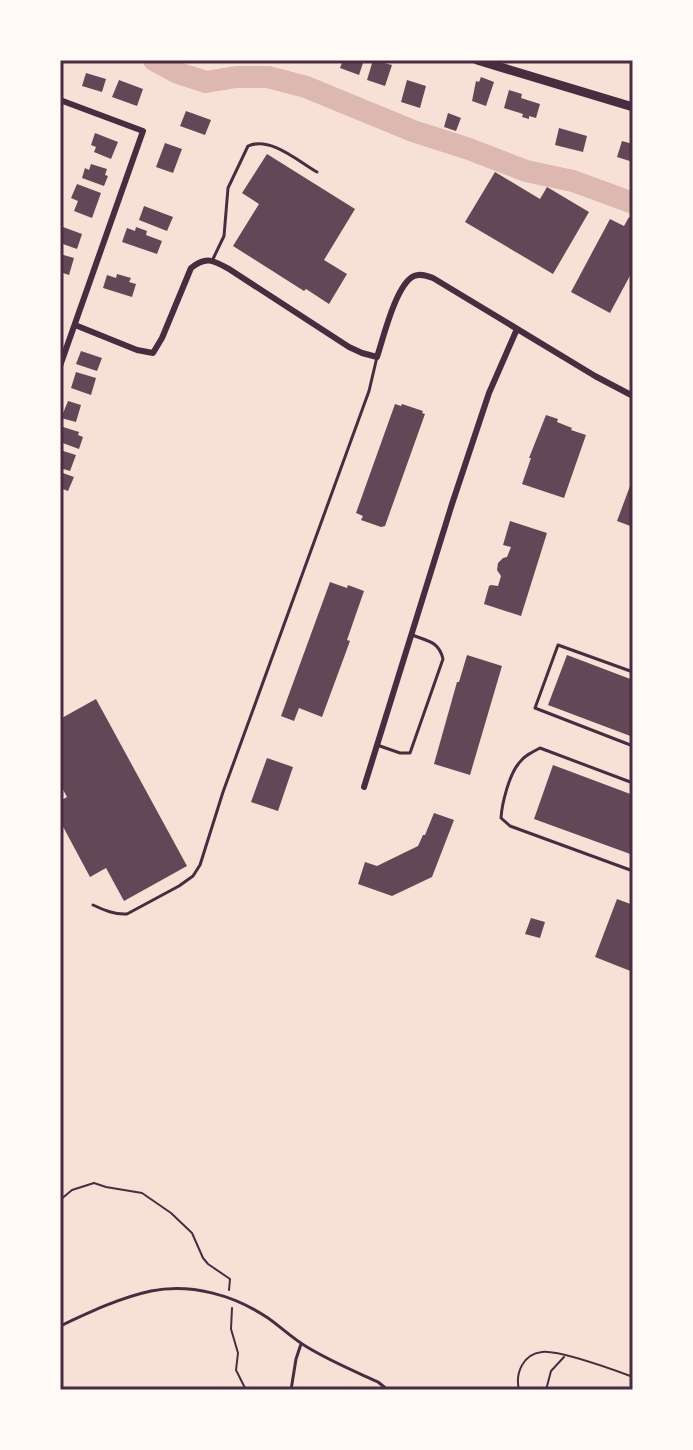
<svg xmlns="http://www.w3.org/2000/svg" width="693" height="1450" font-family="'Noto Sans',sans-serif">
<rect width="100%" height="100%" fill="#f7e1d7"/>
<g fill="none" stroke-linecap="round" stroke-linejoin="round">
<path stroke="#dcb8b0" stroke-width="22" d="M 154,60 L 178,73 L 206,82 L 236,77 L 268,77 L 306,87 L 413,131 L 469,149 L 526,171 L 573,181 L 633,203"/>
</g>
<path fill="#644757" d="M 343,60 L 364,60 L 359,75 L 340,68 Z
M 373,60 L 392,65 L 385,86 L 367,80 Z
M 86,73 L 106,79 L 102,92 L 82,86 Z
M 481,77 L 494,82 L 486,106 L 472,101 L 476,81 L 479,82 Z
M 119,80 L 143,89 L 137,106 L 112,97 Z
M 407,80 L 426,86 L 420,108 L 401,102 Z
M 509,90 L 522,94 L 521,98 L 540,104 L 536,118 L 529,116 L 529,119 L 522,117 L 523,114 L 504,108 Z
M 186,111 L 211,120 L 205,135 L 180,126 Z
M 448,113 L 461,118 L 456,131 L 444,127 Z
M 559,128 L 587,136 L 583,152 L 555,145 Z
M 95,133 L 118,142 L 111,159 L 94,152 L 96,147 L 91,145 Z
M 622,141 L 633,144 L 633,162 L 617,157 Z
M 165,143 L 182,149 L 173,173 L 156,167 Z
M 267,154 L 355,209 L 324,260 L 347,274 L 329,304 L 306,289 L 304,291 L 233,246 L 259,204 L 242,193 Z
M 91,164 L 107,169 L 105,175 L 108,176 L 104,186 L 82,178 L 85,168 L 89,170 Z
M 495,172 L 540,199 L 547,187 L 589,212 L 553,274 L 465,222 Z
M 77,184 L 101,193 L 92,218 L 74,211 L 78,201 L 71,198 Z
M 144,206 L 173,217 L 167,231 L 139,220 Z
M 629,217 L 633,219 L 633,270 L 610,313 L 571,292 L 610,219 L 624,226 Z
M 63,227 L 82,234 L 77,249 L 60,243 L 60,229 L 62,229 Z
M 136,227 L 147,231 L 146,235 L 162,241 L 157,254 L 122,242 L 127,228 L 135,231 Z
M 60,254 L 74,258 L 69,275 L 60,272 Z
M 117,274 L 131,278 L 129,282 L 136,284 L 132,297 L 103,288 L 107,275 L 116,278 Z
M 81,351 L 102,358 L 97,371 L 76,364 Z
M 76,372 L 96,378 L 91,395 L 71,388 Z
M 68,401 L 81,405 L 76,422 L 61,418 Z
M 395,404 L 401,406 L 402,404 L 423,411 L 422,413 L 425,414 L 385,526 L 381,527 L 361,520 L 363,516 L 356,513 Z
M 546,415 L 558,419 L 557,422 L 572,428 L 571,430 L 586,435 L 564,498 L 522,484 L 531,458 L 529,458 Z
M 60,426 L 79,432 L 78,435 L 83,437 L 79,449 L 60,442 Z
M 60,450 L 76,455 L 70,471 L 60,468 Z
M 60,472 L 74,477 L 68,491 L 60,488 Z
M 633,478 L 633,527 L 617,521 Z
M 510,521 L 547,533 L 521,616 L 484,604 L 489,586 L 491,585 L 498,586 L 501,576 L 497,570 L 498,563 L 503,558 L 507,557 L 511,547 L 503,545 Z
M 330,582 L 347,588 L 348,585 L 364,591 L 347,640 L 350,641 L 322,717 L 299,708 L 294,721 L 281,716 Z
M 467,655 L 502,666 L 470,775 L 434,764 L 457,682 L 459,682 Z
M 567,655 L 633,680 L 633,737 L 548,705 Z
M 96,699 L 187,866 L 124,901 L 106,868 L 90,877 L 60,821 L 60,801 L 67,797 L 60,784 L 60,719 Z
M 267,758 L 293,767 L 278,811 L 251,802 Z
M 553,765 L 633,795 L 633,855 L 534,819 Z
M 434,813 L 454,820 L 432,877 L 392,896 L 358,884 L 365,862 L 377,866 L 418,846 L 423,835 L 425,835 Z
M 617,899 L 633,905 L 633,972 L 595,957 Z
M 531,918 L 545,922 L 540,938 L 525,934 Z"/>
<g fill="none" stroke-linecap="round" stroke-linejoin="round">
<path stroke="#4a2c40" stroke-width="2" d="M 60,1200 L 72,1190 L 94,1183 L 106,1187 L 142,1193 L 171,1213 L 192,1233 L 203,1258 L 208,1264 L 230,1279 L 229,1290
M 232,1308 L 231,1329 L 238,1353 L 236,1370 L 246,1390
M 519,1390 C 515,1373 523,1354 542,1352 C 560,1350 614,1370 633,1377
M 546,1390 L 551,1371 L 564,1357"/>
<path stroke="#4a2c40" stroke-width="3" d="M 212,261 L 224,236 L 228,188 L 248,146 C 270,136 298,161 317,172
M 633,672 L 558,645 L 535,708 L 633,746
M 377,745 L 400,753 L 410,753 L 443,659 C 439,641 427,641 412,635
M 633,783 L 540,748 C 532,752 524,756 519,763 C 509,775 502,803 501,818 L 510,826 L 633,871
M 93,905 C 104,910 115,915 127,914 L 179,886 L 193,876 L 200,865 L 223,792 L 250,718 L 369,391 L 377,357
M 60,1326 C 90,1312 119,1298 151,1291 C 191,1283 234,1295 268,1318 C 281,1327 293,1339 307,1347 C 330,1361 354,1371 378,1382 L 388,1390
M 291,1390 L 296,1359 L 301,1344"/>
<path stroke="#4a2c40" stroke-width="6" d="M 60,100 L 143,131 L 60,366
M 75,325 L 137,350 L 153,353 L 162,338 L 191,268 C 206,256 213,260 229,269 L 349,347 L 362,353 L 377,357 C 383,339 396,284 414,276 C 421,273 427,276 433,278 L 595,376 L 633,396
M 364,787 L 452,504 L 489,393 L 517,329"/>
<path stroke="#4a2c40" stroke-width="9" d="M 477,60 L 633,107"/>
</g>
<rect width="693" height="1450" fill="none" stroke="#fffaf5" stroke-width="124"/>
<rect x="62" y="62" width="569" height="1326" fill="none" stroke="#4a2c40" stroke-width="3"/>
</svg>
